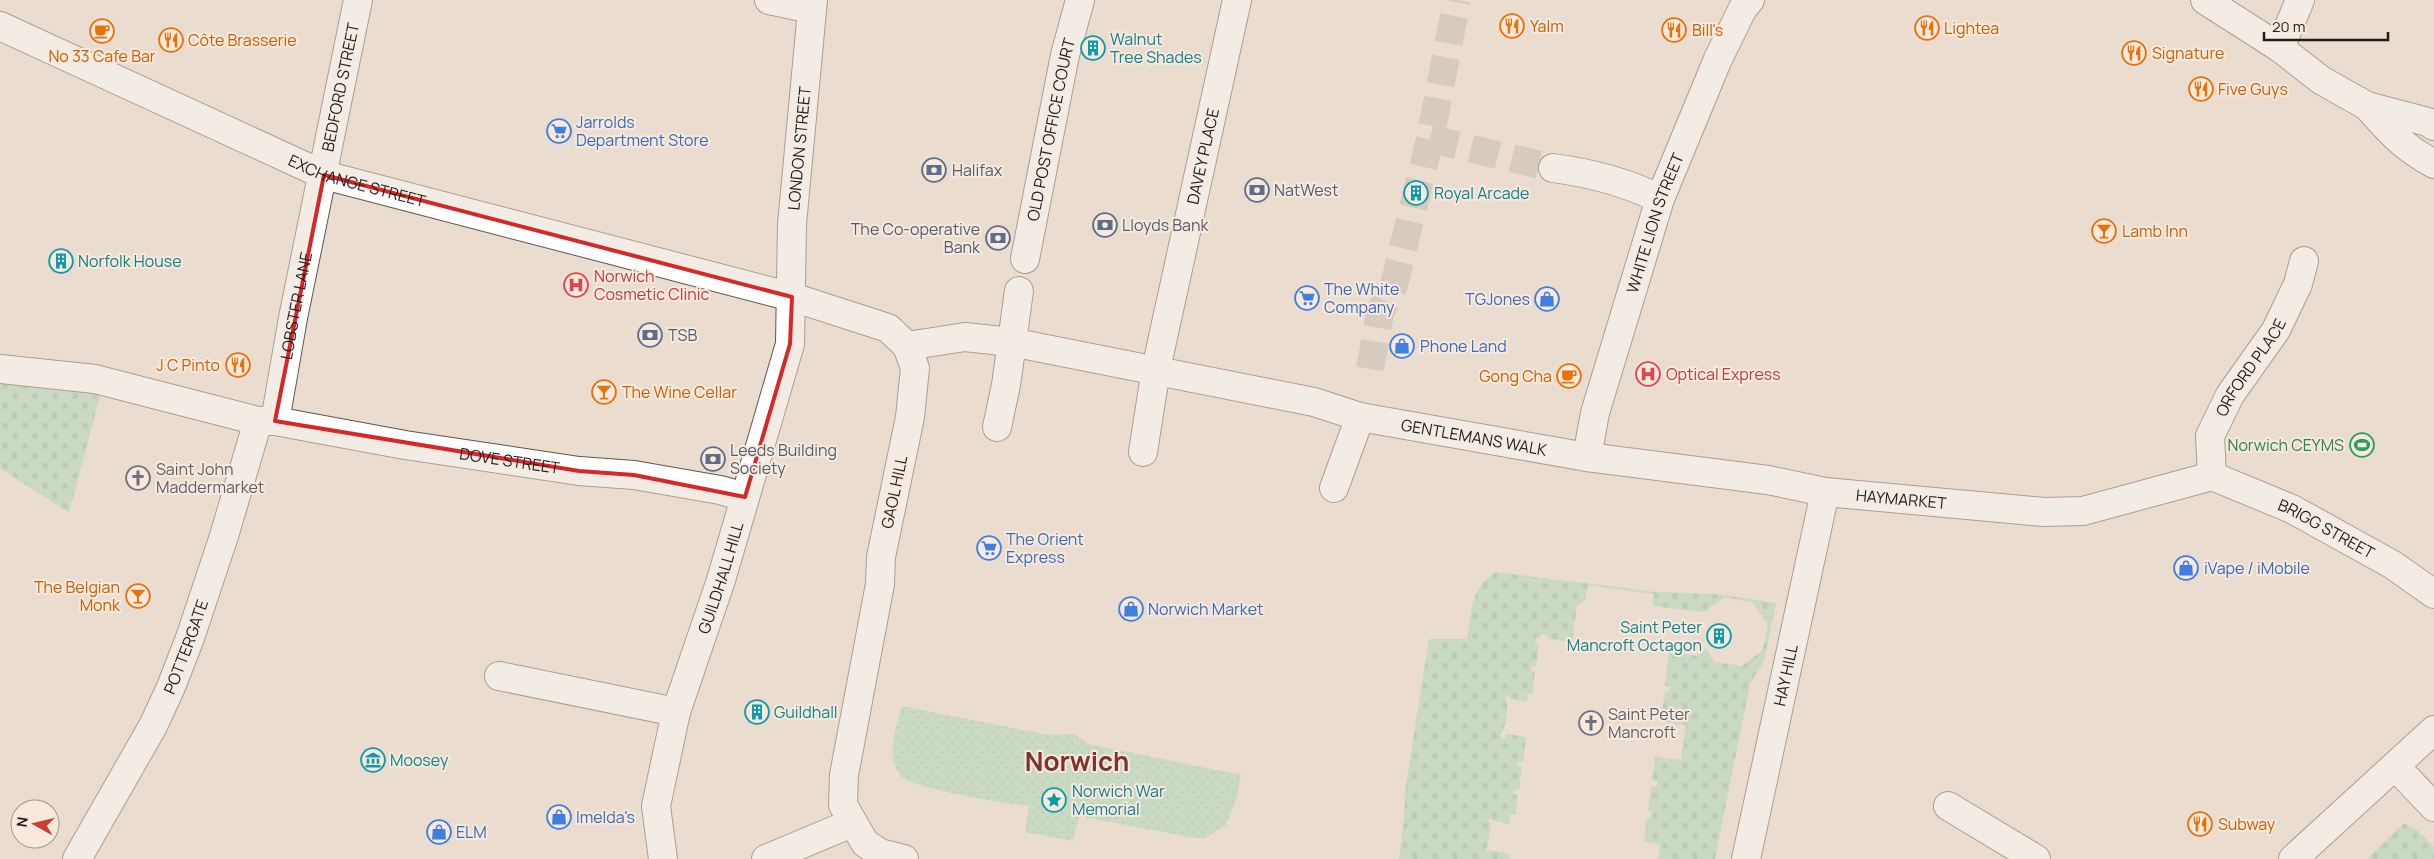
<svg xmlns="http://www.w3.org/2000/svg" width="2434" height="859" font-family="Manrope,sans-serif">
<defs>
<pattern id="cemetery-stones" width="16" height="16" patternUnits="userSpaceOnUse" patternTransform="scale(1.25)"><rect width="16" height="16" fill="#a2d5b7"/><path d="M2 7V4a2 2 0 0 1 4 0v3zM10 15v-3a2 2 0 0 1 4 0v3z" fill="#8bb69d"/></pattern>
<pattern id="garden-dots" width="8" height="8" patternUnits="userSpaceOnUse" patternTransform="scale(1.25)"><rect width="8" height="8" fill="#a2d5b7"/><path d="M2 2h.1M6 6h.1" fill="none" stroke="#8bb69d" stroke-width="1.8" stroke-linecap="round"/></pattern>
</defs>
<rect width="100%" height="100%" fill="#eadccf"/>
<path fill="url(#cemetery-stones)" d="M 0,380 L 66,387 L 100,396 L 69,513 L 0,468 Z
M 1496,572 L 1655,592 L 1716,594 L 1776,603 L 1764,661 L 1750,684 L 1715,859 L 1658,859 L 1660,845 L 1644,841 L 1647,818 L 1651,818 L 1652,812 L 1648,811 L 1651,787 L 1656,787 L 1657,781 L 1652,780 L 1655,757 L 1681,760 L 1686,725 L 1667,722 L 1662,713 L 1665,691 L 1669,692 L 1670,687 L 1665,686 L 1669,652 L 1697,656 L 1706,649 L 1715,662 L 1742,666 L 1763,650 L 1768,624 L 1752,602 L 1724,597 L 1704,612 L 1653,606 L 1654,594 L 1588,585 L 1585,600 L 1577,606 L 1572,642 L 1548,639 L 1549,635 L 1541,634 L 1540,638 L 1536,637 L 1535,644 L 1539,645 L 1536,666 L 1532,665 L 1531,671 L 1535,672 L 1532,694 L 1528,693 L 1527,702 L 1511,699 L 1509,695 L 1505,697 C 1510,706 1506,727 1500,736 L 1504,739 L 1507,734 L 1526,737 L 1523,762 L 1518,762 L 1517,766 L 1522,767 L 1519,790 L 1514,790 L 1513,794 L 1518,795 L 1515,814 L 1511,814 L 1509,824 L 1493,821 L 1491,819 L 1488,820 L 1491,824 L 1487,848 L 1484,850 L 1505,852 L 1505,854 L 1510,855 L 1509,859 L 1399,859 L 1404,820 L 1405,791 L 1429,639 L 1467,639 C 1473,610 1469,589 1496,572 Z
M 2404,823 L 2418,831 L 2434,847 L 2434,859 L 2367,859 Z"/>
<path fill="url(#garden-dots)" d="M 902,706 L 1048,735 L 1074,734 L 1089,744 L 1241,775 L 1237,798 L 1225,826 L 1230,828 L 1222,827 L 1205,838 L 1195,838 L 1079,816 L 1073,841 L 1025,832 L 1029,806 C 1010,805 912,788 902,777 C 885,758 896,727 902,706 Z"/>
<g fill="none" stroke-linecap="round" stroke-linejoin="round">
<path stroke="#c2b6aa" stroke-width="28" stroke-dasharray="28 14" stroke-linecap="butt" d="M 1430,139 L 1553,168
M 1370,369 L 1380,313 L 1394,285 L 1430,139 L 1457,0"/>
<g stroke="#605449" stroke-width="30">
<g id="minor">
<path d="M 769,0 L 811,9"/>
<path d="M 2205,0 L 2280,48 L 2321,80 L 2367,106 L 2428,122 L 2434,126"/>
<path id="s1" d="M 0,26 L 324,175 L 792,297 L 888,328 L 907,346 L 915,368 L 910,417 L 881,557 L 880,584 L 844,775 L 843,805 L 865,843 L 880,853 L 904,859"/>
<path d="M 2280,48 L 2300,0"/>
<path d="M 2367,106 C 2390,132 2403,147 2434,164"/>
<path d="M 1553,168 C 1591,173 1626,182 1660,199"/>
<path id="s2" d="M 1025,259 L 1065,55 L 1080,0"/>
<path id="s3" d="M 907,346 L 965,337 L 1011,342 L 1314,402 L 1360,417 L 1587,457 L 1768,480 L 1825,492 L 2044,512 L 2083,511 L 2212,476"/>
<path id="s4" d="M 0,369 L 95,379 L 258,421 L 275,421 L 293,318 L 358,0"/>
<path id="s5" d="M 275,421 L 405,445 L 579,471 L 634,475 L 720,490 L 745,497"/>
<path d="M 997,427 L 1006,385 L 1019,291"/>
<path id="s6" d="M 1143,452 L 1156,369 L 1237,0"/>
<path id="s7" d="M 1587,457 L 1595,413 L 1660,199 L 1718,59 L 1743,8 L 1750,0"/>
<path id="s8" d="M 2212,476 L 2292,509 L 2393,565 L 2434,594"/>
<path id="s9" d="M 2212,476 L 2210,436 L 2230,395 L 2276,330 L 2298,284 L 2304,261"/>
<path d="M 1334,488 L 1360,417"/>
<path d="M 499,676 L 676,712"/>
<path d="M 2396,767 L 2434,807"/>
<path d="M 1948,806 L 2036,859"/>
<path id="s10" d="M 77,859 L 153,726 L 171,687 L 190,638 L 224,536 L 258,421"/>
<path id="s11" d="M 663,859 L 656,806 L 676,712 L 721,580 L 790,344 L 792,224 L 813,0"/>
<path d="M 766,859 L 852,823"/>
<path id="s12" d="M 1746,859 L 1825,492"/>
<path d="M 2293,859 L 2434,730"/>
</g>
</g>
<use href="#minor" stroke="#fff" stroke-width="28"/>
</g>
<path d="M0 0H2434V859H0ZM 324,175 L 792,297 L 790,344 L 745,497 L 634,475 L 579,471 L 275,421 Z" fill="#eadccf" fill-opacity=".55" fill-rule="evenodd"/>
<path fill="none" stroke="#d62828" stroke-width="4" stroke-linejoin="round" d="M 324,175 L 792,297 L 790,344 L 745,497 L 634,475 L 579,471 L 275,421 Z"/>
<defs>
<g id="restaurant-ring" transform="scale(1.25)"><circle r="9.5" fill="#f8e9dc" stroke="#e8710a" stroke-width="1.5"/><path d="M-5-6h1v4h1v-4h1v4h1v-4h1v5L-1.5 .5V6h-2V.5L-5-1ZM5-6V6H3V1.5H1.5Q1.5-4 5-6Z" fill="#e8710a"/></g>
<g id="cafe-ring" transform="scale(1.25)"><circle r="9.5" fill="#f8e9dc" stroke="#e8710a" stroke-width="1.5"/><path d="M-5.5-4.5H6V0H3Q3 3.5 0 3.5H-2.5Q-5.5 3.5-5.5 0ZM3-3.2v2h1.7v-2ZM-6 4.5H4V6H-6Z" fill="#e8710a"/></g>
<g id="building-ring" transform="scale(1.25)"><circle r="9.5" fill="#f8e9dc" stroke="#0f9aa8" stroke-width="1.5"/><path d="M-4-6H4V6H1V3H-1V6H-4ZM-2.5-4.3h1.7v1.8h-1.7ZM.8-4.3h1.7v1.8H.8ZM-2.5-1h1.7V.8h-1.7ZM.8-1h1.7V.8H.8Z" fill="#0f9aa8"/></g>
<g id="supermarket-ring" transform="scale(1.25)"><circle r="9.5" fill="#f8e9dc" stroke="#3f7fe0" stroke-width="1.5"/><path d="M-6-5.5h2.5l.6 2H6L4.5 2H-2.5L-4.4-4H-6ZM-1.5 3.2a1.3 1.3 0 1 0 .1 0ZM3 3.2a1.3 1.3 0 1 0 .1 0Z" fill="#3f7fe0"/></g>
<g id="bank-ring" transform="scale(1.25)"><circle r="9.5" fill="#f8e9dc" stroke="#5c6f8a" stroke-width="1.5"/><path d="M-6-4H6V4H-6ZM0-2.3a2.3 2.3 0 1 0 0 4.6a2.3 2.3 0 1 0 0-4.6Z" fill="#5c6f8a"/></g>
<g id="bar-ring" transform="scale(1.25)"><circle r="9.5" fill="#f8e9dc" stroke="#e8710a" stroke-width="1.5"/><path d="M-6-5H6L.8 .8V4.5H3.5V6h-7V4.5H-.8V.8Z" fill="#e8710a"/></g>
<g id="hospital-ring" transform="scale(1.25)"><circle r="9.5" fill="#f8e9dc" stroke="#e0444e" stroke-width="1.5"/><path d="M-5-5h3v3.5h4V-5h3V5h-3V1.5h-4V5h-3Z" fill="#e0444e"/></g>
<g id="shop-ring" transform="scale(1.25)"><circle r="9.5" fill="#f8e9dc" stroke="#3f7fe0" stroke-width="1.5"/><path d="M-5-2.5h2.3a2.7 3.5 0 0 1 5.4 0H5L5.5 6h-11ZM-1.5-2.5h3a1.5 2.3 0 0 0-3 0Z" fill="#3f7fe0"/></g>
<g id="stadium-ring" transform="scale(1.25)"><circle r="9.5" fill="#f8e9dc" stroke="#2e9e5b" stroke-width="1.5"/><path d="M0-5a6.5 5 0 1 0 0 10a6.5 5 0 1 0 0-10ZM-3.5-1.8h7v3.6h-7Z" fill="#2e9e5b"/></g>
<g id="church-ring" transform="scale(1.25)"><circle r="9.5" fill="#f8e9dc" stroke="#6b7280" stroke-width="1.5"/><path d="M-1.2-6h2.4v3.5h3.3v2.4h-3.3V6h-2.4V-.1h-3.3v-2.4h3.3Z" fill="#6b7280"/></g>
<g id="museum-ring" transform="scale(1.25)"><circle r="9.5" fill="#f8e9dc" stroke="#0f9aa8" stroke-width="1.5"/><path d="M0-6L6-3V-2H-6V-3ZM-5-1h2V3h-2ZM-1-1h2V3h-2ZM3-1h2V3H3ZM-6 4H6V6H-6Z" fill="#0f9aa8"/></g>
<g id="sight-ring" transform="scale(1.25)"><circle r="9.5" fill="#f8e9dc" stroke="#0f9aa8" stroke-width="1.5"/><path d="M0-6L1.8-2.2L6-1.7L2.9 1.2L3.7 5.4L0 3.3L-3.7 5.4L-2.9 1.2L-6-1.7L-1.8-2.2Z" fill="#0f9aa8"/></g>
</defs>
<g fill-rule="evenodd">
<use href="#restaurant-ring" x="1512" y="26"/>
<use href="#restaurant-ring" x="1927" y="28"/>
<use href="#restaurant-ring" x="1674" y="30"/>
<use href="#cafe-ring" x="102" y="31"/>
<use href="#restaurant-ring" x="171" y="40"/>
<use href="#building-ring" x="1093" y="48"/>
<use href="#restaurant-ring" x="2134" y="53"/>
<use href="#restaurant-ring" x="2201" y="89"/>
<use href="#supermarket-ring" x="559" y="131"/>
<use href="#bank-ring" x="934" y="170"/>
<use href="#bank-ring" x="1257" y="190"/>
<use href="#building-ring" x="1416" y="193"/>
<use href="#bank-ring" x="1105" y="225"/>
<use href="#bar-ring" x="2104" y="231"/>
<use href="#bank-ring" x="998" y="238"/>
<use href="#building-ring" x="61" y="261"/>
<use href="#hospital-ring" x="576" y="285"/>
<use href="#supermarket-ring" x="1307" y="298"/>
<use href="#shop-ring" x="1547" y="299"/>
<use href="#bank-ring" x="650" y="335"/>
<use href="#shop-ring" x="1402" y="346"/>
<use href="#restaurant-ring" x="238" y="365"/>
<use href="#hospital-ring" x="1648" y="374"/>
<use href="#cafe-ring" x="1569" y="376"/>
<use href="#bar-ring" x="604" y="392"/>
<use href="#stadium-ring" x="2362" y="445"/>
<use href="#bank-ring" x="713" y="459"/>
<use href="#church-ring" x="138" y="478"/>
<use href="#supermarket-ring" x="989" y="548"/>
<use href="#shop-ring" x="2186" y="568"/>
<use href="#bar-ring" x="138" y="596"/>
<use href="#shop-ring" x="1131" y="609"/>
<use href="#building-ring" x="1719" y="636"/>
<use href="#building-ring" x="757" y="712"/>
<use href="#church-ring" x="1591" y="723"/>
<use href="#museum-ring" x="373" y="760"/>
<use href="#sight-ring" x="1054" y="800"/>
<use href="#shop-ring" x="559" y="817"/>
<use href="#restaurant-ring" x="2200" y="824"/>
<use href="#shop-ring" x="439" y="832"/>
</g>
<g text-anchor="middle" stroke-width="4" stroke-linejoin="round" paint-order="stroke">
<g font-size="16" fill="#c56008" stroke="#f8e9dc" text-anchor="start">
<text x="1530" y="32">Yalm</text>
<text x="1944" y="34">Lightea</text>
<text x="1692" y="36">Bill's</text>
<text x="188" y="46">Côte Brasserie</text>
<text x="2152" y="59">Signature</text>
<text x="102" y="62" text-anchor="middle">No 33 Cafe Bar</text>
<text x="2218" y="95">Five Guys</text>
<text x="2122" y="237">Lamb Inn</text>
<text x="220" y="371" text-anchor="end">J C Pinto</text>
<text x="1552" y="382" text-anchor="end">Gong Cha</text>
<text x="622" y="398">The Wine Cellar</text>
<text x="120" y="593" text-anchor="end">The Belgian<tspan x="120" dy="18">Monk</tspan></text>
<text x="2218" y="830">Subway</text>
</g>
<g font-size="16" fill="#0d838f" stroke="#f8e9dc" text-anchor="start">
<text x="1110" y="45">Walnut<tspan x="1110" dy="18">Tree Shades</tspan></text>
<text x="1434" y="199">Royal Arcade</text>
<text x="78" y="267">Norfolk House</text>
<text x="1702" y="633" text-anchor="end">Saint Peter<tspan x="1702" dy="18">Mancroft Octagon</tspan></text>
<text x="774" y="718">Guildhall</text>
<text x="390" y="766">Moosey</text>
<text x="1072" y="797">Norwich War<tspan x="1072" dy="18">Memorial</tspan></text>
</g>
<g font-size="16" fill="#221c18" stroke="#f8e9dc">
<text dy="6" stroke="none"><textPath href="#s4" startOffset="621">BEDFORD STREET</textPath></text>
<text dy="6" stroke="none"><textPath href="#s2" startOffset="132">OLD POST OFFICE COURT</textPath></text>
<text dy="6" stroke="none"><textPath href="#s11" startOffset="731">LONDON STREET</textPath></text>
<text dy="6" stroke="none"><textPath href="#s6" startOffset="302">DAVEY PLACE</textPath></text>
<text dy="6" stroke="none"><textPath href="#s1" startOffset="390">EXCHANGE STREET</textPath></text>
<text dy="6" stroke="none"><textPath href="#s7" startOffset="244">WHITE LION STREET</textPath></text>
<text dy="6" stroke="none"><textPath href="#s4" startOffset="398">LOBSTER LANE</textPath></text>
<text dy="6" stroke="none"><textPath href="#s9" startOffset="120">ORFORD PLACE</textPath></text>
<text dy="6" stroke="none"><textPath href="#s3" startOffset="578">GENTLEMANS WALK</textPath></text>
<text dy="6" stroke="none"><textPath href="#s5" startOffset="238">DOVE STREET</textPath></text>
<text transform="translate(894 492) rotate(-78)" y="6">GAOL HILL</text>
<text dy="6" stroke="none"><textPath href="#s3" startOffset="1010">HAYMARKET</textPath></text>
<text dy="6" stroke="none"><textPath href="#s8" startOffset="126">BRIGG STREET</textPath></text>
<text dy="6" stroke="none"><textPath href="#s11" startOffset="291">GUILDHALL HILL</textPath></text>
<text dy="6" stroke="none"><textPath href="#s10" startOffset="239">POTTERGATE</textPath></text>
<text dy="6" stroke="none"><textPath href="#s12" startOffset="188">HAY HILL</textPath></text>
</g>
<g font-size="16" fill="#366cbe" stroke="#f8e9dc" text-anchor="start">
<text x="576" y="128">Jarrolds<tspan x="576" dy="18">Department Store</tspan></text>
<text x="1324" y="295">The White<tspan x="1324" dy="18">Company</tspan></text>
<text x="1530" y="305" text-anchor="end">TGJones</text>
<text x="1420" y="352">Phone Land</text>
<text x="1006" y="545">The Orient<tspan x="1006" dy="18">Express</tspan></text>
<text x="2204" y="574">iVape / iMobile</text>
<text x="1148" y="615">Norwich Market</text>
<text x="576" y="823">Imelda's</text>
<text x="456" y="838">ELM</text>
</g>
<g font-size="16" fill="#4e5e75" stroke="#f8e9dc" text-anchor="start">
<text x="952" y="176">Halifax</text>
<text x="1274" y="196">NatWest</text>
<text x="1122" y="231">Lloyds Bank</text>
<text x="980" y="235" text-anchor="end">The Co-operative<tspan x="980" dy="18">Bank</tspan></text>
<text x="668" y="341">TSB</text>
<text x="730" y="456">Leeds Building<tspan x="730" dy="18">Society</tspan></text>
</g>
<g font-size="16" fill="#be3a42" stroke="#f8e9dc" text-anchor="start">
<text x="594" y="282">Norwich<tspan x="594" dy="18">Cosmetic Clinic</tspan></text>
<text x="1666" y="380">Optical Express</text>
</g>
<g font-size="16" fill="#27864d" stroke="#f8e9dc" text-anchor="end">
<text x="2344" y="451">Norwich CEYMS</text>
</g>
<g font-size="16" fill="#5b616d" stroke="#f8e9dc" text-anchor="start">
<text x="156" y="475">Saint John<tspan x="156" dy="18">Maddermarket</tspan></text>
<text x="1608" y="720">Saint Peter<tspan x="1608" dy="18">Mancroft</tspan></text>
</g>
<g font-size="26" font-weight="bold" fill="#7a342c" stroke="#f8e9dc">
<text x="1077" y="771">Norwich</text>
</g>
</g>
<g transform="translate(35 824) rotate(278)"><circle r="24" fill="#f8e9dc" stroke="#a2978e"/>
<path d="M0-4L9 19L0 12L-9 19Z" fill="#cb3e33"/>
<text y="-8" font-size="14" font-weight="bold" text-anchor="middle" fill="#221c18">N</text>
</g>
<path d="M2264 32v8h124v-8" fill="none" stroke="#221c18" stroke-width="2.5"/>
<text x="2272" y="32" font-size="15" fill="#221c18" stroke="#f8e9dc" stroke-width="4" paint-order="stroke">20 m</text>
</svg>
